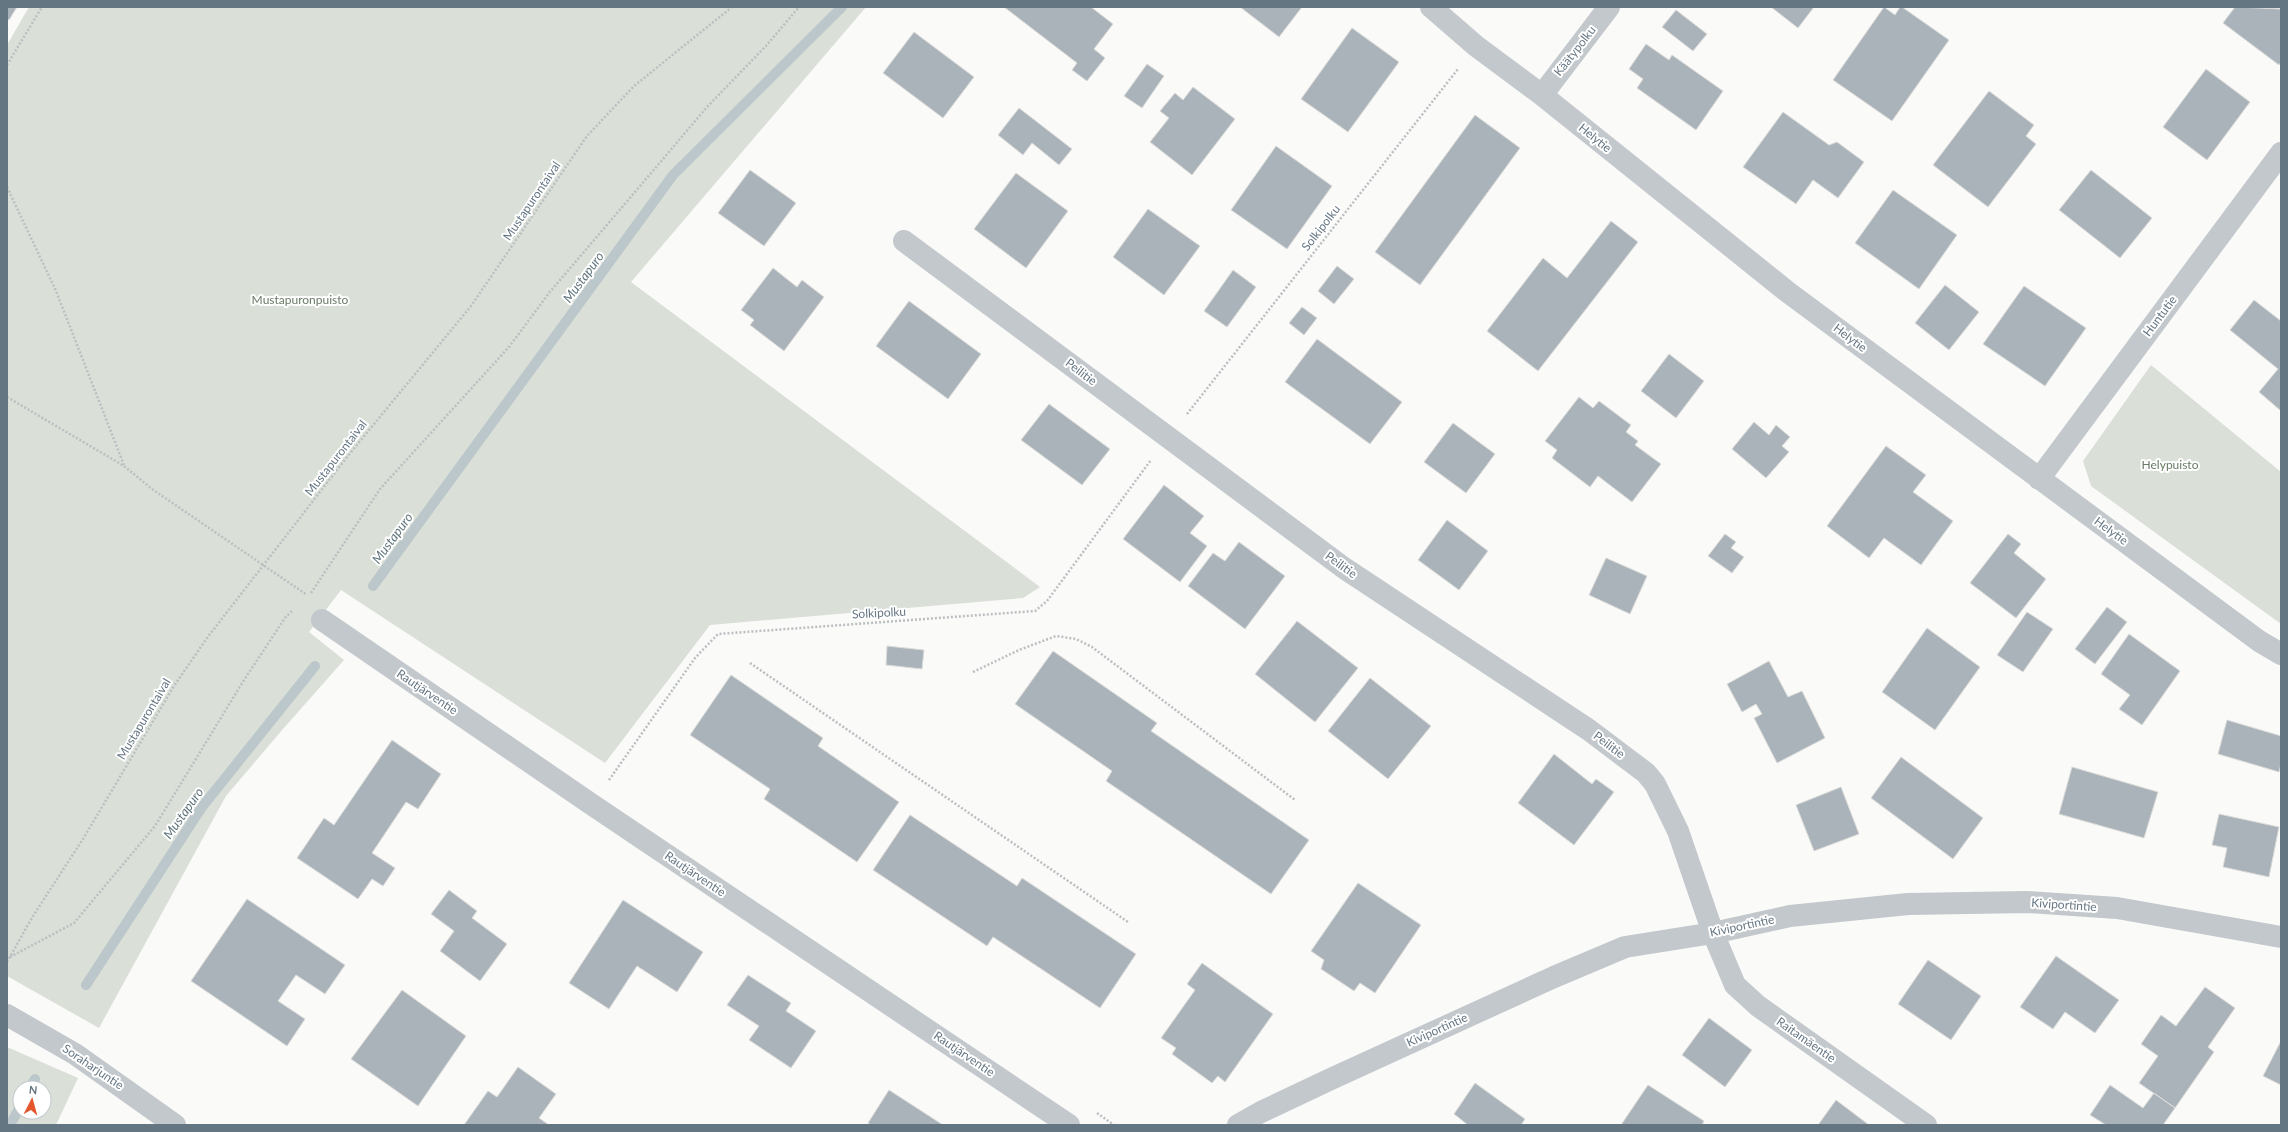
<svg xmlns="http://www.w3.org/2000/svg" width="2288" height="1132" font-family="Lato,sans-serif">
<rect width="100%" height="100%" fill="#fafaf8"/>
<path fill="#dadfd7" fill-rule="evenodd" d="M 29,7 L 866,7 L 631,282 L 1040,587 L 1023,598 L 710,625 L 605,763 L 341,590 L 309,632 L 344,660 L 283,729 L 226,796 L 99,1028 L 7,976 L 7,45 Z
M 2151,365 L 2281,472 L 2281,624 L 2091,486 L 2083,461 Z
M 7,1047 L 78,1078 L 56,1125 L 7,1125 ZM 20,1088 L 44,1088 L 44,1112 L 20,1112 Z"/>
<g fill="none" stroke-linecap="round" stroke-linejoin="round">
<path stroke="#bbc7cb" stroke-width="10" d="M 373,586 L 673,175 L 842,7
M 86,985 L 202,807 L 315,666
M 30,1088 L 35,1079
M 10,1125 L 20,1107"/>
</g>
<path fill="#aab3b9" stroke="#dcdcda" d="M 7,7 L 17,7 L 9,20 L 7,19 Z
M 1004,7 L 1091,7 L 1113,24 L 1094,49 L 1105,58 L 1087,81 L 1072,70 L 1077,63 Z
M 1240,7 L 1302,7 L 1279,37 Z
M 1771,7 L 1814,7 L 1798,28 Z
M 1884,7 L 1895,15 L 1900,7 L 1902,7 L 1949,40 L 1892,121 L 1833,80 Z
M 2235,7 L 2281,9 L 2281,62 L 2279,65 L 2223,23 Z
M 1676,10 L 1707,34 L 1693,51 L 1662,27 Z
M 1352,28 L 1399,62 L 1348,132 L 1301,99 Z
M 914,32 L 974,77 L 943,118 L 883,73 Z
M 1646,44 L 1669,60 L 1672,55 L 1723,91 L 1696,130 L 1637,88 L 1643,79 L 1629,69 Z
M 1147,64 L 1164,76 L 1142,108 L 1124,96 Z
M 2206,69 L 2250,102 L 2207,160 L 2163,127 Z
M 1193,87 L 1235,119 L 1192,175 L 1150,142 L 1169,118 L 1160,111 L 1175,93 L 1183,100 Z
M 1989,91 L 2034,125 L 2026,136 L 2036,144 L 1988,207 L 1933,165 Z
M 1019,108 L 1072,149 L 1059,165 L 1032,143 L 1023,155 L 998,135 Z
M 1783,112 L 1829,145 L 1837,142 L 1864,162 L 1838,198 L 1813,180 L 1796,204 L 1743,167 Z
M 1475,115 L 1520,148 L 1420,285 L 1375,252 Z
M 1276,146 L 1332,186 L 1287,249 L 1231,210 Z
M 750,170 L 796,203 L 764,246 L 718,213 Z
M 2091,170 L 2152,218 L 2120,258 L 2059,210 Z
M 1016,173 L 1068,211 L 1026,268 L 974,229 Z
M 1893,190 L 1957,235 L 1919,289 L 1855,243 Z
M 1148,209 L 1200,246 L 1164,295 L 1113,257 Z
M 1611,221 L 1638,242 L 1538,371 L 1487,331 L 1543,258 L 1567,278 Z
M 1337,266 L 1354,279 L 1334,304 L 1318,291 Z
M 773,268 L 797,287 L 802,280 L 824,297 L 784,351 L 750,325 L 754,320 L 741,310 Z
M 1233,270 L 1256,287 L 1227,327 L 1204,311 Z
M 1945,285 L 1979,312 L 1949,350 L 1915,323 Z
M 2024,286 L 2086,328 L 2045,386 L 1983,344 Z
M 2254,300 L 2281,321 L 2281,411 L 2259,392 L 2278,369 L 2230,330 Z
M 909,301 L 981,354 L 948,399 L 876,346 Z
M 1302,307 L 1317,318 L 1304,335 L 1289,323 Z
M 1317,339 L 1402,402 L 1370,444 L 1285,382 Z
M 1669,354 L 1704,381 L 1676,418 L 1641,391 Z
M 1579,397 L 1593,408 L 1599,401 L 1631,425 L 1626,432 L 1638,441 L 1635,445 L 1661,464 L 1632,502 L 1598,476 L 1590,487 L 1552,458 L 1557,450 L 1545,441 Z
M 1049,404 L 1110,449 L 1082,485 L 1021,440 Z
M 1754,422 L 1769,435 L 1776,425 L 1790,437 L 1782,446 L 1789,452 L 1766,478 L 1732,449 Z
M 1453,423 L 1495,454 L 1466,493 L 1424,462 Z
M 1886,446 L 1926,475 L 1913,492 L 1953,521 L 1921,565 L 1884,538 L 1869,558 L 1827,526 Z
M 1164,485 L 1204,516 L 1190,533 L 1207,546 L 1180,582 L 1123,539 Z
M 1447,520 L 1488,551 L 1459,590 L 1418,560 Z
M 1725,534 L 1736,542 L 1731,548 L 1744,557 L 1732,573 L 1708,556 Z
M 2008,534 L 2021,544 L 2014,553 L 2046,579 L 2016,618 L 1970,583 Z
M 1239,542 L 1285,576 L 1245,629 L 1188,586 L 1213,553 L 1225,561 Z
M 1606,558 L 1647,576 L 1630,614 L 1589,595 Z
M 2107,607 L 2127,622 L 2095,664 L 2075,649 Z
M 2027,612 L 2053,629 L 2023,672 L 1997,655 Z
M 1297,621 L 1358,668 L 1315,722 L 1255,674 Z
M 1927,628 L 1980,667 L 1935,730 L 1882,692 Z
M 2129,634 L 2180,671 L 2142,725 L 2119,709 L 2130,695 L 2101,674 Z
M 887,646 L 924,650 L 922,669 L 886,665 Z
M 1053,651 L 1157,723 L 1151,731 L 1309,840 L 1271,894 L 1106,781 L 1112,771 L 1015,704 Z
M 1769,661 L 1788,697 L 1802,691 L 1825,738 L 1777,763 L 1754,718 L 1762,714 L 1756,704 L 1742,712 L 1727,684 Z
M 731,675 L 823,738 L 818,746 L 899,802 L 857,862 L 764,799 L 770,789 L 690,735 Z
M 1370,678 L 1431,726 L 1388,779 L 1328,731 Z
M 2227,720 L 2281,736 L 2281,764 L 2279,772 L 2218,754 Z
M 392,740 L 441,774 L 418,809 L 406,802 L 372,853 L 395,868 L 383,886 L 372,879 L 358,899 L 297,858 L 324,818 L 334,825 Z
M 1554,754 L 1592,784 L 1596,779 L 1614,792 L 1574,845 L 1518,803 Z
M 1901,757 L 1983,818 L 1953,859 L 1871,798 Z
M 2072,767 L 2158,792 L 2144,838 L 2059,814 Z
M 1841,787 L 1859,834 L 1814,851 L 1796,805 Z
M 2219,814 L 2279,827 L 2269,877 L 2223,867 L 2227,848 L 2212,845 Z
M 910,815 L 1017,886 L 1022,878 L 1136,954 L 1100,1008 L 993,937 L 987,946 L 873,870 Z
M 1358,883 L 1421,925 L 1375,993 L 1360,983 L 1354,991 L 1321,969 L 1324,960 L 1311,951 Z
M 449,890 L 477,911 L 472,918 L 507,944 L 480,981 L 440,951 L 454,931 L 431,914 Z
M 247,899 L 345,965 L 325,994 L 296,975 L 278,1001 L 305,1019 L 287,1046 L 191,981 Z
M 623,900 L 703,952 L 677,992 L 637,966 L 609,1009 L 569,983 Z
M 2056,956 L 2119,1000 L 2095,1033 L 2065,1012 L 2053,1029 L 2020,1007 Z
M 1928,960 L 1981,996 L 1951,1040 L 1898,1004 Z
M 1202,963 L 1273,1014 L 1225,1082 L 1218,1076 L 1212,1083 L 1172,1054 L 1176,1048 L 1161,1038 L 1195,990 L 1187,984 Z
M 748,975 L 791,1003 L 786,1011 L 816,1031 L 791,1068 L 749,1040 L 759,1026 L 727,1005 Z
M 2205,987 L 2235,1008 L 2208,1047 L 2214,1052 L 2175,1108 L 2139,1083 L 2158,1056 L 2141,1044 L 2161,1015 L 2176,1026 Z
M 402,990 L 466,1036 L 418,1106 L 351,1059 Z
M 1709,1018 L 1752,1050 L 1725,1087 L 1682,1055 Z
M 2281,1041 L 2281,1085 L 2263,1076 Z
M 518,1067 L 556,1094 L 539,1118 L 549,1125 L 464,1125 L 488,1091 L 497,1097 Z
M 1475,1083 L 1525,1119 L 1521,1125 L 1468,1125 L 1454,1114 Z
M 1648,1085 L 1704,1121 L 1702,1125 L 1621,1125 Z
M 2110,1085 L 2143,1108 L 2154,1093 L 2175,1108 L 2163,1125 L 2106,1125 L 2090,1115 Z
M 889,1090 L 943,1125 L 871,1125 L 868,1123 Z
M 1836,1100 L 1869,1125 L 1818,1125 Z"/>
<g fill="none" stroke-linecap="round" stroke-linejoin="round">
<path stroke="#bbbfc2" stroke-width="2.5" stroke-dasharray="2 2" stroke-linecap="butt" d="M 7,65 L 42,7
M 7,187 L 56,291 L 124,465
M 7,397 L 124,466 L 152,489 L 307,595
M 1187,414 L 1458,69
M 311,593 L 380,489 L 509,347 L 549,293 L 663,159 L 707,107 L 766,46 L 799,7
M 750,663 L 1128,922
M 973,672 L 1019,650 L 1056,636 L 1076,639 L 1092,647 L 1295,800
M 609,780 L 695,658 L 718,634 L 1035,611 L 1047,601 L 1151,460
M 10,957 L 74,923 L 155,826 L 244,680 L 285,618 L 293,610
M 7,962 L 33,916 L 83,839 L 174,686 L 207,638 L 347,457 L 471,306 L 587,136 L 634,86 L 732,7
M 1097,1113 L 1114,1125"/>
<path stroke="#c3c8cc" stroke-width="22" d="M 1431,7 L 1476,46 L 1542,95 L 1789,293 L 2259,641 L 2281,654
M 1542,95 L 1609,7
M 904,241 L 1344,568 L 1589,730 L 1646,773 L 1655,784 L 1678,831 L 1713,933 L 1735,985 L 1758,1006 L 1926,1125
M 2039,479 L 2281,153
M 322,620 L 594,806 L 1069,1125
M 7,1015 L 75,1054 L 175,1125
M 1238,1125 L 1261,1112 L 1333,1078 L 1554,977 L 1625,947 L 1713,933 L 1790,916 L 1908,904 L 2027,902 L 2117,908 L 2281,937"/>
</g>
<g text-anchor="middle" stroke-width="4" stroke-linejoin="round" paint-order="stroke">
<g font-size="12" fill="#657683" stroke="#fff">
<text transform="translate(1575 51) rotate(-52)" y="4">Käätypolku</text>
<text transform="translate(1595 138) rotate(39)" y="4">Helytie</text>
<text transform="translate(532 201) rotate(-56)" y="4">Mustapurontaival</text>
<text transform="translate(1321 228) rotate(-52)" y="4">Solkipolku</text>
<text transform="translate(2160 316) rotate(-53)" y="4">Huntutie</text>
<text transform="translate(1850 338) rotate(37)" y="4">Helytie</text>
<text transform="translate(1081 372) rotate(37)" y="4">Peilitie</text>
<text transform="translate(336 458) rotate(-52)" y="4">Mustapurontaival</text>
<text transform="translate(2111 531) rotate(36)" y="4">Helytie</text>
<text transform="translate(1341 565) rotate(36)" y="4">Peilitie</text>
<text transform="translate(879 613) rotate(-3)" y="4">Solkipolku</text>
<text transform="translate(427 692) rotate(34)" y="4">Rautjärventie</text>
<text transform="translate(144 719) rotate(-59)" y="4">Mustapurontaival</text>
<text transform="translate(1609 745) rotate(37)" y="4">Peilitie</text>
<text transform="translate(695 874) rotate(34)" y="4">Rautjärventie</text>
<text transform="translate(2064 905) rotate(4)" y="4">Kiviportintie</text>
<text transform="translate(1742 926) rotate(-12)" y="4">Kiviportintie</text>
<text transform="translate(1437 1030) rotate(-24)" y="4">Kiviportintie</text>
<text transform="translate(1806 1040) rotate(35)" y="4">Raitamäentie</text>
<text transform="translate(964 1054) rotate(34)" y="4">Rautjärventie</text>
<text transform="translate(93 1067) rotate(34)" y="4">Soraharjuntie</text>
</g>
<g font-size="12" fill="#687a64" stroke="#fff">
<text x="300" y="304">Mustapuronpuisto</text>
<text x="2170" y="469">Helypuisto</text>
</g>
<g font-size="13" font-style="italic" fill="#60757c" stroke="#fff">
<text transform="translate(583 277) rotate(-54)" y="5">Mustapuro</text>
<text transform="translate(392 538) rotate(-54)" y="5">Mustapuro</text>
<text transform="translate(183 813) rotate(-55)" y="5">Mustapuro</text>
</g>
</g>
<rect width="2288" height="1132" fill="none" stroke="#657683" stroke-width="16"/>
<g transform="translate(32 1100) rotate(6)"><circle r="19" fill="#ffffff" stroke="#c1c8cd"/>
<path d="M0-3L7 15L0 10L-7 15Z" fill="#e4572e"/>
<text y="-6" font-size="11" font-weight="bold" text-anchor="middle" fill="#657683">N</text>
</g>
</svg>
